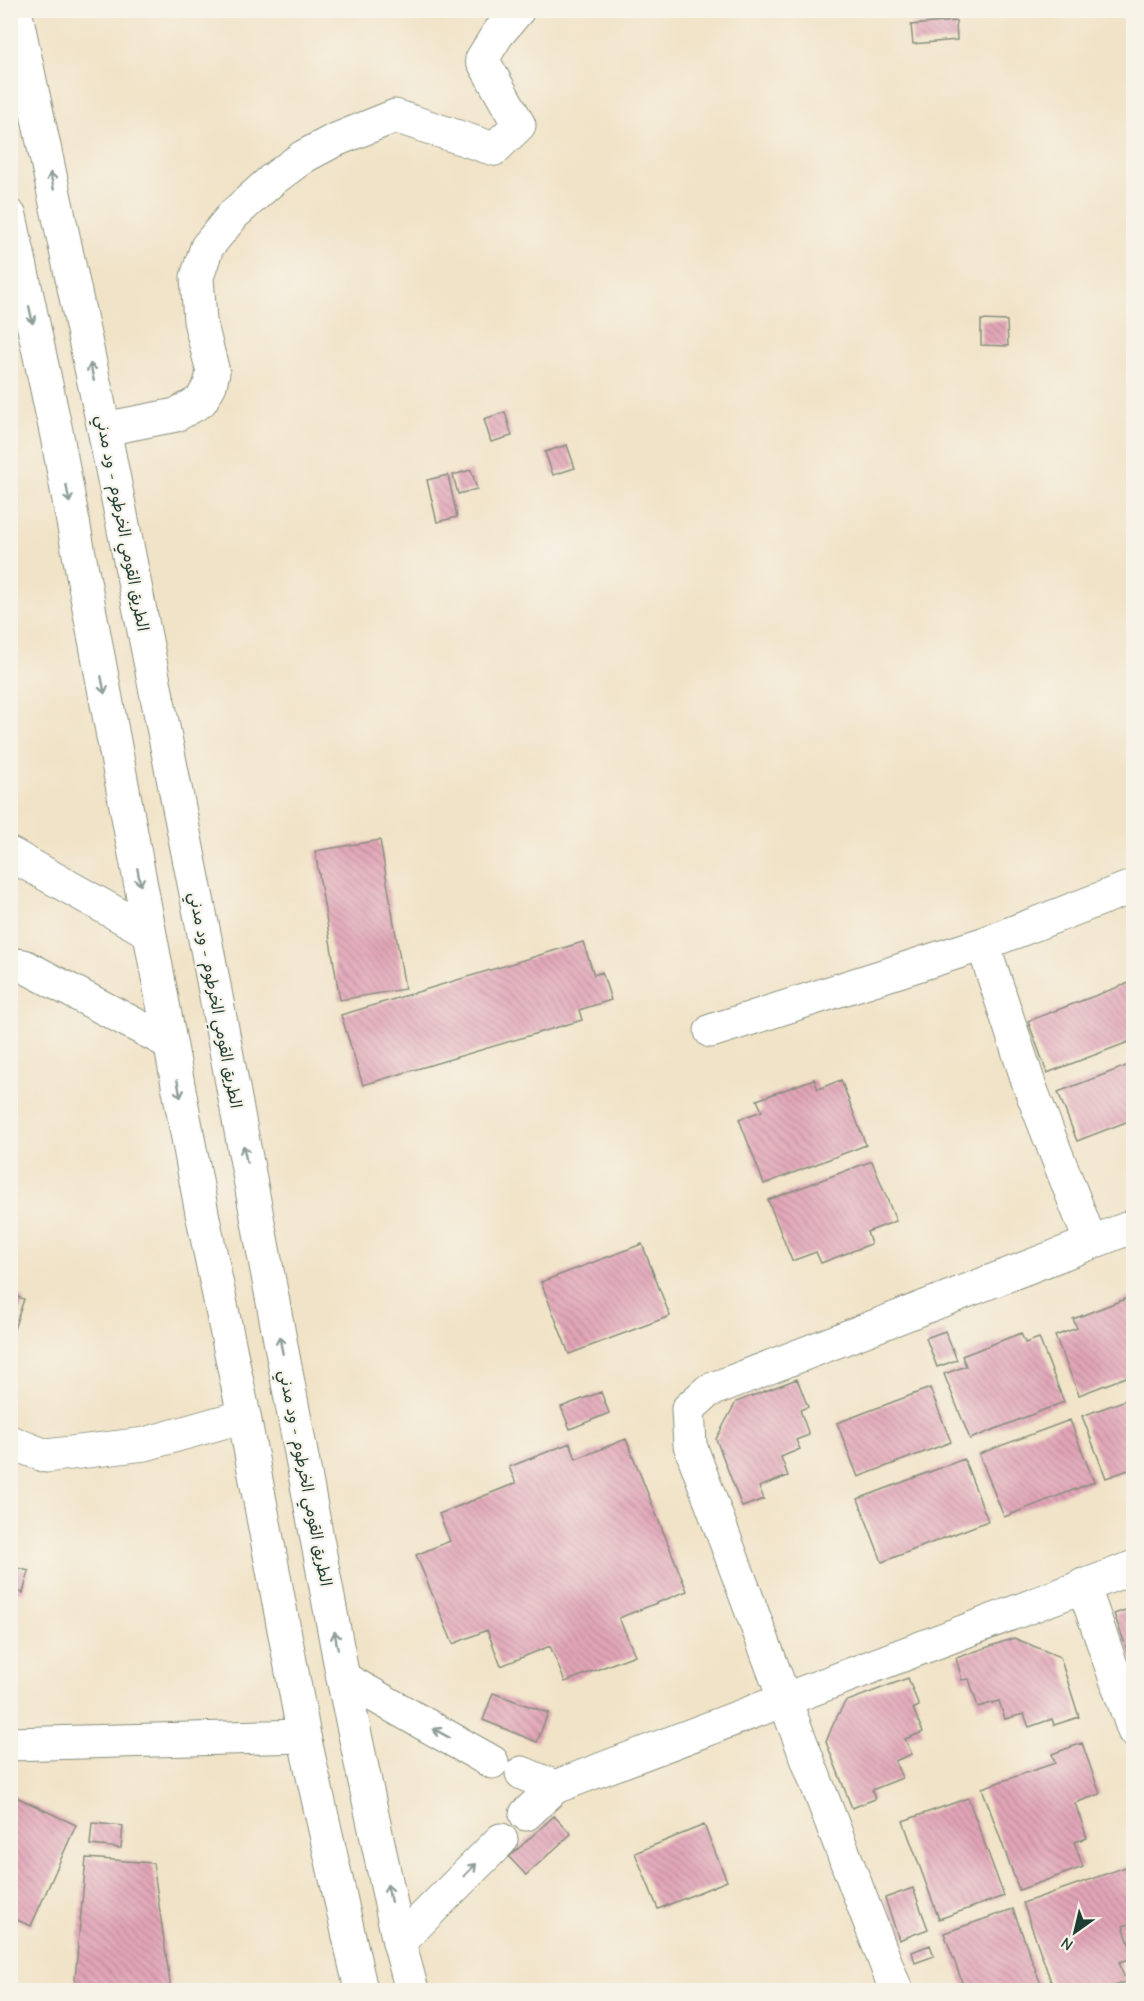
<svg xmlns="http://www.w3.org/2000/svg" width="1144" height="2001" font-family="'Comic Neue','Playpen Sans Arabic',sans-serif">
<defs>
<pattern id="building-back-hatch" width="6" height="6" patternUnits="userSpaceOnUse" patternTransform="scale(1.5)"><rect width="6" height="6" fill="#e2a5b8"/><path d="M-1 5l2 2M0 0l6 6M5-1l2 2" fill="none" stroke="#b78896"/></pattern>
</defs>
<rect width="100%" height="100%" fill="#f7f3e8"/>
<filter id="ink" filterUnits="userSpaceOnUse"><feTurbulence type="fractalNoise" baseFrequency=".0167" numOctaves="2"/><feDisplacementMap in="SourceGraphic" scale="12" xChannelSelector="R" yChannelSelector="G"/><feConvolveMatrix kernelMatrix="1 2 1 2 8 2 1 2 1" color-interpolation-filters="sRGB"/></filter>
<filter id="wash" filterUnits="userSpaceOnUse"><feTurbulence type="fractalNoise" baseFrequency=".008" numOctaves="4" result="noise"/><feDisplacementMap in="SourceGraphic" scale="24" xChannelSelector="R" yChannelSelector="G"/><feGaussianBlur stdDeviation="1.35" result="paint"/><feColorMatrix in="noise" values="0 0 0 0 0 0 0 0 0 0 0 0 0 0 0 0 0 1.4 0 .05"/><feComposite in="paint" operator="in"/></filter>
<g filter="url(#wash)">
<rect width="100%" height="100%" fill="#f1e3c7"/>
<g id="blocks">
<path fill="url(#building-back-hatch)" d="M 956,21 L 957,40 L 913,44 L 911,25 Z
M 981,320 L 1007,321 L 1008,346 L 981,345 Z
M 505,412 L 512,436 L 491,442 L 484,419 Z
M 567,445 L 575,468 L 553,475 L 545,452 Z
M 471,470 L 477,489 L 458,494 L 453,475 Z
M 448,475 L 457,517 L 437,522 L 427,480 Z
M 380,840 L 405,989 L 340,1000 L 315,851 Z
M 583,942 L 594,975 L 602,972 L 611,1000 L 579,1010 L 582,1020 L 363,1085 L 341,1015 Z
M 1134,981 L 1134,1040 L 1047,1073 L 1028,1021 Z
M 1134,1063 L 1134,1119 L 1077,1141 L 1058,1092 Z
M 814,1079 L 818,1089 L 841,1080 L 866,1145 L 764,1184 L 739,1119 L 762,1111 L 757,1100 Z
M 872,1161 L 896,1221 L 867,1232 L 871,1244 L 821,1263 L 816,1252 L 792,1261 L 768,1200 Z
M 642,1244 L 670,1316 L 569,1354 L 541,1282 Z
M 10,1295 L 24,1299 L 13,1332 L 10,1330 Z
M 1130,1297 L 1134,1307 L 1134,1374 L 1079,1395 L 1055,1336 L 1077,1328 L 1073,1319 Z
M 945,1331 L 957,1360 L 937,1367 L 926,1338 Z
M 1021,1333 L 1025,1343 L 1039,1338 L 1064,1402 L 970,1439 L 944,1374 L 966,1366 L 962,1356 Z
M 797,1379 L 808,1407 L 800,1410 L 809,1435 L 796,1440 L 800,1449 L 781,1457 L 788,1476 L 759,1487 L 764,1499 L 742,1507 L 716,1439 L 736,1402 Z
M 930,1388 L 951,1442 L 858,1477 L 837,1423 Z
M 601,1392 L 609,1413 L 570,1429 L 561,1407 Z
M 1134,1397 L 1134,1468 L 1106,1478 L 1082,1416 Z
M 1070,1420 L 1094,1482 L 1004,1517 L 979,1454 Z
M 626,1439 L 687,1591 L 619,1618 L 635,1655 L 565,1682 L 550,1646 L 501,1666 L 487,1630 L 453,1644 L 416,1555 L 450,1541 L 439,1514 L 516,1483 L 509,1467 L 570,1443 L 576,1459 Z
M 964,1459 L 988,1521 L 882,1562 L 858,1499 Z
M 10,1566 L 29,1571 L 23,1593 L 10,1589 Z
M 1134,1607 L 1134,1666 L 1133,1666 L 1114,1614 Z
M 1014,1638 L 1060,1657 L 1079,1717 L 1054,1725 L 1052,1719 L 1029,1727 L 1024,1714 L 1005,1719 L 999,1701 L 978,1707 L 969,1679 L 962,1680 L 956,1658 Z
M 908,1678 L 919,1706 L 913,1709 L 923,1732 L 905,1739 L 912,1754 L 895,1761 L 902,1778 L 872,1790 L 875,1799 L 852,1808 L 826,1742 L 834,1722 L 845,1702 Z
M 493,1693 L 548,1713 L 537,1742 L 483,1720 Z
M 1082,1743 L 1100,1794 L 1075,1803 L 1087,1838 L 1074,1842 L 1083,1867 L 1019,1890 L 982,1788 L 1055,1763 L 1052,1754 Z
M 12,1795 L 76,1825 L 31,1926 L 10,1917 Z
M 968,1798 L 1004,1896 L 939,1919 L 903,1821 Z
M 554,1816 L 571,1834 L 526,1875 L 509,1857 Z
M 92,1823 L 123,1826 L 121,1848 L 90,1845 Z
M 704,1825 L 727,1881 L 658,1909 L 635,1853 Z
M 86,1858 L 153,1863 L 171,1990 L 74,1990 Z
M 1134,1864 L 1134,1922 L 1123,1926 L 1134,1958 L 1119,1962 L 1126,1982 L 1102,1990 L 1054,1990 L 1023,1903 Z
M 913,1888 L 928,1929 L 899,1940 L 885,1898 Z
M 1013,1909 L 1043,1990 L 965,1990 L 944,1933 Z
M 930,1945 L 934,1956 L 915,1963 L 912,1952 Z"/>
</g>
</g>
<g filter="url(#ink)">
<use href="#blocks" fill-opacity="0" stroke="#88907e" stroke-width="1.5"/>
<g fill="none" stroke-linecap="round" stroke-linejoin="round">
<g stroke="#88907e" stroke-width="35">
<path id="street" d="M 104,429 L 176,415 L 201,401 L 210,385 L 213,372 L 200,321 L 197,277 L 207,247 L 234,214 L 272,180 L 303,157 L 333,141 L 395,116 L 494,149 L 519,125 L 482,59 L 497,35 L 518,10
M 10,854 L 149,932
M 983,944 L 1030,1087 L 1091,1243
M 10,964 L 24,966 L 170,1043
M 711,1031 L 983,944 L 1134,886
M 10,1442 L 46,1456 L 145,1444 L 244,1416
M 1083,1585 L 1134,1731
M 343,1678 L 492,1762
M 10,1744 L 304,1736
M 522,1773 L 555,1787
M 526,1814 L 555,1787 L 1134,1567
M 399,1942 L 501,1840
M 896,1990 L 785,1701 L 690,1445 L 688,1409 L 708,1391 L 1134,1226"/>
</g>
<g stroke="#88907e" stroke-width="35">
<path id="highway" d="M 15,10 L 104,429 L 209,959 L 343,1678 L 399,1942 L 412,1990
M 10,216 L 57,436 L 202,1213 L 244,1416 L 304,1736 L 361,1990"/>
</g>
<use href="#street" stroke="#fff" stroke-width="33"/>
<use href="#highway" stroke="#fff" stroke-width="33"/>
</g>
<defs><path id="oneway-shaft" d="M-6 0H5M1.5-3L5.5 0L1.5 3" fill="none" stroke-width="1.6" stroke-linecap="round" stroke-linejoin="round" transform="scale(1.5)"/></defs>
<g stroke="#8f9e9a">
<use href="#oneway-shaft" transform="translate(52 181) rotate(-102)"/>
<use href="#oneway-shaft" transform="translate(31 315) rotate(78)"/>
<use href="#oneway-shaft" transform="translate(92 372) rotate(-102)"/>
<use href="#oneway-shaft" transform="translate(68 494) rotate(79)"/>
<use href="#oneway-shaft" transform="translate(103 685) rotate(79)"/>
<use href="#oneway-shaft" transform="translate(139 877) rotate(79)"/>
<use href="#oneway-shaft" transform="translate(179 1089) rotate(79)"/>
<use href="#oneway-shaft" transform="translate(245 1154) rotate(-101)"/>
<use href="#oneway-shaft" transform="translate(281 1345) rotate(-101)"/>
<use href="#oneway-shaft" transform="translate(336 1640) rotate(-101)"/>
<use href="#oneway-shaft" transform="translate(441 1733) rotate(-151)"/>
<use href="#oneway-shaft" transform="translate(470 1870) rotate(-45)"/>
<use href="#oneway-shaft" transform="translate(389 1893) rotate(-102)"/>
</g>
</g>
<g text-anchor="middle" stroke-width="4.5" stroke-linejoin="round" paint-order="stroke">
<g font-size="16" fill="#1f3d34" stroke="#f7f3e8">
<text transform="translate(123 523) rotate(79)" y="6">الطريق القومي الخرطوم - ود مدني</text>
<text transform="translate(216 1000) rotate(79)" y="6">الطريق القومي الخرطوم - ود مدني</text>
<text transform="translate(306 1478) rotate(79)" y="6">الطريق القومي الخرطوم - ود مدني</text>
</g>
</g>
<rect width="1144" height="2001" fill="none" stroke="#f7f3e8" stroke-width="36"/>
<g transform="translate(1075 1932) rotate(214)" stroke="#f7f3e8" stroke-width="4.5" paint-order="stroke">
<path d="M0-4.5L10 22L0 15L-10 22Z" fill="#1f3d34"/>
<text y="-9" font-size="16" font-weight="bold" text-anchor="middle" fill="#1f3d34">N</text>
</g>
</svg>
